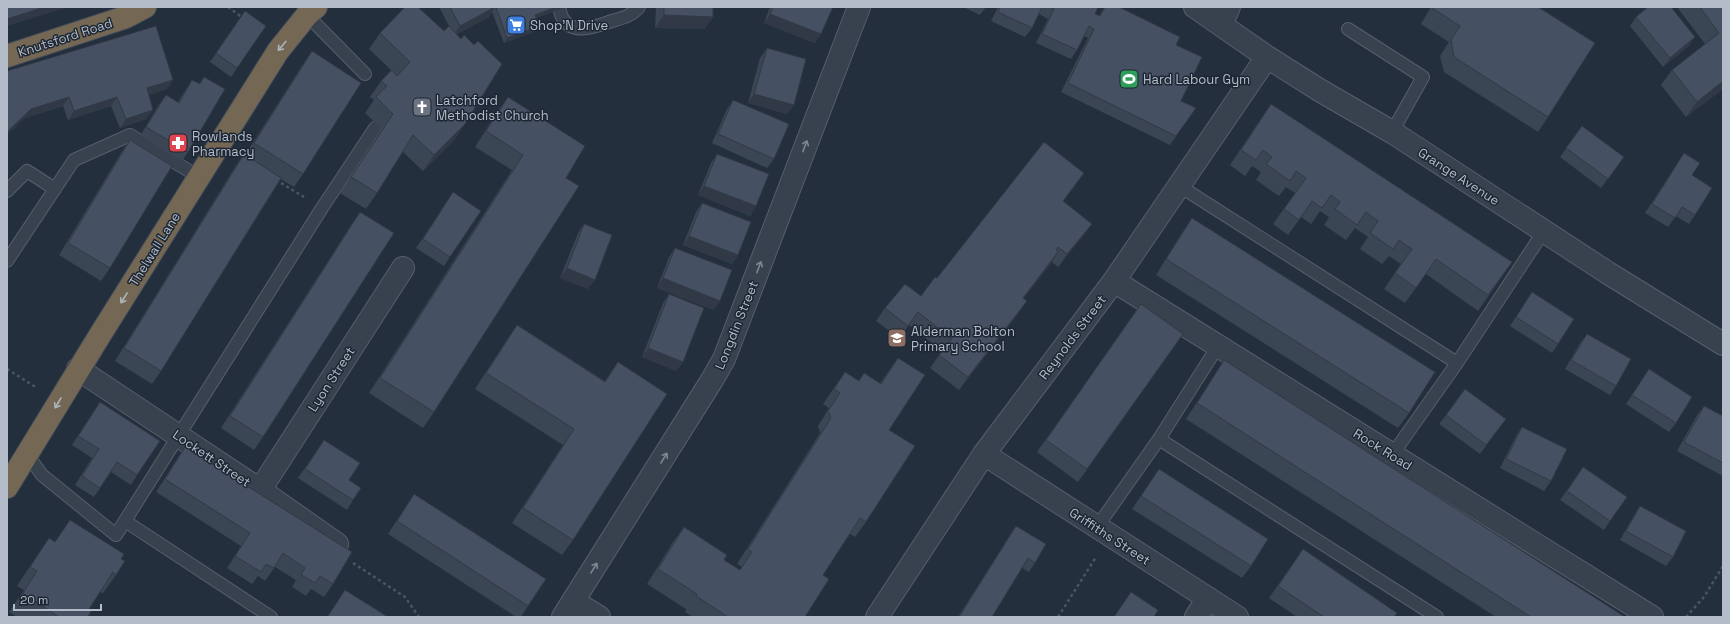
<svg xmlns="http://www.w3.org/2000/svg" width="1730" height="624" font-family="'Space Grotesk',sans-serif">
<rect width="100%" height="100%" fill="#242f3e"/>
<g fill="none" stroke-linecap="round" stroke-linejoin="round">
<g stroke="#565f6c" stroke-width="14">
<path id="lane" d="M 559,7 C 560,11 561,16 563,19 C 574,36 597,26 612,21 C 622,18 632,16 639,7
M 307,15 L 365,74
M 1348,29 L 1423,77 L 1392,132
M 1178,185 L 1457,363
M 7,191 L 27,171 L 55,189
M 7,261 L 74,160 L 130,135 L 199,177
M 1159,439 L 1437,617
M 27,454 L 42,475 L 116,535 L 322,208 L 375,128
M 1392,455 L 1457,363 L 1544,231
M 125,521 L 271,617
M 1097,527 L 1159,439 L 1218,346"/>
</g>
<g stroke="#565f6c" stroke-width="24">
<path id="street" d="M 1195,7 L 1267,57 L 1321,91 L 1392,132 L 1608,273 L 1723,344
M 1221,25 L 1229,7
M 1114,281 L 1652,617
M 78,369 L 260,490 L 337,544
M 984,454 L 1237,617
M 260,490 L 403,268
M 573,601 L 599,617
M 563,617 L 712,380 L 724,359 L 859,7
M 877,617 L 984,454 L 1114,281 L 1267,57
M 1196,617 L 1208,598"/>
</g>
<g stroke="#434c59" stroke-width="24">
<path id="highway" d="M 7,56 L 126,17 L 145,7
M 7,487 L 100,335 L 278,51 L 307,15 L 316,7"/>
</g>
<path stroke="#44595c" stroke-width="2.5" stroke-dasharray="3 3" stroke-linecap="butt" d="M 228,7 L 243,18
M 276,180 L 304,197
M 7,369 L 37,388
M 353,563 L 405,597 L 419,617
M 1058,617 L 1096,557
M 1686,617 L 1704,597 L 1723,566"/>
<use href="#lane" stroke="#38414e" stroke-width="12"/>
<use href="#street" stroke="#38414e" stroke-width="22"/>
<use href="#highway" stroke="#746855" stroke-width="22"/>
</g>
<path fill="#3b4654" d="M 439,7 L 566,7 L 536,18 L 539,26 L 536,31 L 504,43 L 492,12 L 489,17 L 457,34 L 465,124 L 454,140 L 423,171 L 403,152 L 377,193 L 366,209 L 340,193 L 382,129 L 365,113 L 374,100 L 370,97 L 381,81 L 391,70 L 369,49 L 380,33 L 444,31 L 450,28 Z
M 656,7 L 713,7 L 713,17 L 704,29 L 655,28 Z
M 770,7 L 833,7 L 815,43 L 764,23 Z
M 963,7 L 986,7 L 980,15 Z
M 998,7 L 1098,7 L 1095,14 L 1099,16 L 1104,7 L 1119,7 L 1176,45 L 1181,101 L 1196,108 L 1170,145 L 1061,92 L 1088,38 L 1084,36 L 1077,50 L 1071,59 L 1036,43 L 1048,19 L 1039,14 L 1032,28 L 1025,37 L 991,21 Z
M 1431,7 L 1538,7 L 1548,117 L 1538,132 L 1444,72 L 1440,56 L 1449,42 L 1421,24 Z
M 1677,7 L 1723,7 L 1723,89 L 1686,117 L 1661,85 L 1672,70 L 1705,44 Z
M 245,11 L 266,26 L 231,77 L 210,62 Z
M 1636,17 L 1695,37 L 1689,46 L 1663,67 L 1630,26 Z
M 767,48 L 794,105 L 787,114 L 748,103 L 760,58 Z
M 312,51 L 303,174 L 294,187 L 281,179 L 161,371 L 152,384 L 115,361 L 235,167 L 244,154 L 245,155 L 303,64 Z
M 7,71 L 173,80 L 167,89 L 149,95 L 153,110 L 146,119 L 120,128 L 111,106 L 68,120 L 63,106 L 25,118 Z
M 204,77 L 188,152 L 182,161 L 140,136 L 159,104 L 166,95 L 178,102 L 186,89 L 192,80 L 199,84 Z
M 508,97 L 566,178 L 434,412 L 423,428 L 369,393 L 512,170 L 475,147 L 497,112 Z
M 733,100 L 774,159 L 767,168 L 712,143 L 727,109 Z
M 1271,104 L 1512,262 L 1478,311 L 1426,274 L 1405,303 L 1384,289 L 1401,264 L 1389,256 L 1382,264 L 1360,249 L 1368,237 L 1355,228 L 1346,240 L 1324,225 L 1329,217 L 1320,211 L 1311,224 L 1301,217 L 1288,235 L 1273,224 L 1295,193 L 1286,187 L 1279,196 L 1256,180 L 1261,172 L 1252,166 L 1245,176 L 1230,165 L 1260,120 Z
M 1582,126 L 1624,157 L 1601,188 L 1560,157 Z
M 130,140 L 110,268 L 101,281 L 59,255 L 121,153 Z
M 1684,153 L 1692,175 L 1695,215 L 1689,224 L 1676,216 L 1668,227 L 1645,213 Z
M 717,154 L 756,206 L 750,216 L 698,195 L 711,163 Z
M 1075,186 L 1063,201 L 1092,224 L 1083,236 L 1058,267 L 1052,262 L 1023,299 L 1018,314 L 959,390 L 930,368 L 942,351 L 909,325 L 899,338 L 876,321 L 885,308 L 921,296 L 937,278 Z
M 447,202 L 450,257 L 444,266 L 416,248 Z
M 702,203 L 738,255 L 732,264 L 683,245 L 696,212 Z
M 360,212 L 263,437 L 254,450 L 221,428 L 351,225 Z
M 1192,218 L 1409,413 L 1398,428 L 1156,275 L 1181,234 Z
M 584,224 L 588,289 L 560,278 L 578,233 Z
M 675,248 L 720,301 L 714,310 L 657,288 L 669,257 Z
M 1532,292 L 1558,344 L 1552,353 L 1510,326 Z
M 669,294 L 683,362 L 676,371 L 642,357 L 663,303 Z
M 1141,304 L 1183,334 L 1078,482 L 1037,452 Z
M 517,325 L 605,381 L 618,362 L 573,540 L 562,555 L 512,523 L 563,445 L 475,389 L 506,341 Z
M 1587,334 L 1616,386 L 1610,395 L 1565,369 L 1580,343 Z
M 898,358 L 889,430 L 866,522 L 855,537 L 850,534 L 823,575 L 805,617 L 693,617 L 685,612 L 686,609 L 647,584 L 673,542 L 684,527 L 724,560 L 740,570 L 742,567 L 737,564 L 820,433 L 818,426 L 829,408 L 823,404 L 845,372 L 859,381 L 864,373 L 880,383 Z
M 1224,360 L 1625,617 L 1496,617 L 1186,419 L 1214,376 Z
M 1649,369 L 1676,423 L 1669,432 L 1626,404 Z
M 100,402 L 137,475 L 131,485 L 111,472 L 94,497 L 75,485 L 92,458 L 72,445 Z
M 1704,406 L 1723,416 L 1723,476 L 1677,451 L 1697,415 Z
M 1446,415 L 1506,419 L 1480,454 L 1439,424 Z
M 1522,427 L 1551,481 L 1544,491 L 1500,468 L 1516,436 Z
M 324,440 L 349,480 L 353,500 L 347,510 L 298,478 Z
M 185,447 L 333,584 L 324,597 L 311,589 L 306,596 L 292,587 L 296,580 L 275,567 L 265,581 L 258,576 L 252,584 L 227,568 L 241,546 L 156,492 Z
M 1583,467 L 1627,497 L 1604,530 L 1560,500 Z
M 1159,469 L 1251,566 L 1242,578 L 1132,509 Z
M 414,494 L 528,606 L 521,617 L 516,617 L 388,534 Z
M 1640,506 L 1673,557 L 1666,566 L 1620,540 L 1634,515 Z
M 70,520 L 121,559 L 116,575 L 103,593 L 100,592 L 89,609 L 88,617 L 17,617 L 9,612 L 24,590 L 17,586 L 36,557 L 49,538 L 55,542 Z
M 1016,526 L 1035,563 L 1029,572 L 1022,568 L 992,617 L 958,617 L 1010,535 Z
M 1303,549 L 1394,617 L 1297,617 L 1269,598 Z"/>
<path fill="#303945" d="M 45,7 L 69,7 L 7,26 L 7,19 Z
M 495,7 L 489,17 L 454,35 L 460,26 Z
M 556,7 L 566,7 L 532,19 L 535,15 Z
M 770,14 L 821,34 L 815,43 L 764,23 Z
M 664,15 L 713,17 L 704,29 L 655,28 Z
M 539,26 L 536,31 L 504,43 L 507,38 Z
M 1695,37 L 1689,46 L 1663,67 L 1670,58 Z
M 173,80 L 167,89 L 140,98 L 147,88 Z
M 1723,81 L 1723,89 L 1686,117 L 1697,102 Z
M 754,94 L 794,105 L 787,114 L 748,103 Z
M 69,97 L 63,106 L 25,118 L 7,135 L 7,132 L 31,109 Z
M 117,97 L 111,106 L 68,120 L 74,111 Z
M 153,110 L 146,119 L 120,128 L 126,119 Z
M 465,124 L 454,140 L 423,171 L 434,155 Z
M 1084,173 L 1075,186 L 1054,213 Z
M 704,186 L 756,206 L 750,216 L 698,195 Z
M 1092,224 L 1083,236 L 1058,267 L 1067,254 Z
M 689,236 L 738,255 L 732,264 L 683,245 Z
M 1058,252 L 1050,265 L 1014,311 L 1023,298 Z
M 567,268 L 595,280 L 588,289 L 560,278 Z
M 663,278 L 720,301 L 714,310 L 657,288 Z
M 1027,301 L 1018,314 L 959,390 L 968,377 Z
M 648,348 L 683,362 L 676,371 L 642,357 Z"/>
<path fill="#455162" stroke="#303945" d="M 7,7 L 45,7 L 7,19 Z
M 405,7 L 418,7 L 444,31 L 449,26 L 461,39 L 464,35 L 474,45 L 478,41 L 502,64 L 465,124 L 434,155 L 413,135 L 377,193 L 351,177 L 393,114 L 376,97 L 387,86 L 381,81 L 392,70 L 397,76 L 410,62 L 380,33 Z
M 450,7 L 495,7 L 460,26 Z
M 496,7 L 556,7 L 535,15 L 539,26 L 507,38 Z
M 664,7 L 713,7 L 713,17 L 664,15 Z
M 773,7 L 833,7 L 821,34 L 770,14 Z
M 1000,7 L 1042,7 L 1032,28 L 998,12 Z
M 1049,7 L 1098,7 L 1095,14 L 1100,16 L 1105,7 L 1119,7 L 1180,37 L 1176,45 L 1202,57 L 1181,101 L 1196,108 L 1176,136 L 1068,83 L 1094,29 L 1089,26 L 1077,50 L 1042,34 L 1054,9 Z
M 1432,7 L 1538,7 L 1595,43 L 1548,117 L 1454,57 L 1451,40 L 1460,26 L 1432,8 Z
M 1648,7 L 1671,7 L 1695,37 L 1670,58 L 1636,17 Z
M 1700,7 L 1723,7 L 1723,81 L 1697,102 L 1672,70 L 1719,33 Z
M 245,11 L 266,26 L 237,68 L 216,53 Z
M 156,26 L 173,80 L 147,88 L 153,110 L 126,119 L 117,97 L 74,111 L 69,97 L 31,109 L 7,132 L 7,71 Z
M 767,48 L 806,59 L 794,105 L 754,94 Z
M 312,51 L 361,83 L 303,174 L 254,143 Z
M 204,77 L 225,89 L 188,152 L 146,127 L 166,95 L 179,103 L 192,80 L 200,84 Z
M 508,97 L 585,146 L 566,178 L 579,186 L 434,412 L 380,378 L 523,155 L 486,131 Z
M 733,100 L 789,124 L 774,159 L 718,134 Z
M 1271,104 L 1512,262 L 1488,295 L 1436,259 L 1416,288 L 1395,273 L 1412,249 L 1399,240 L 1393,249 L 1370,233 L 1378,221 L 1366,212 L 1357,225 L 1335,209 L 1340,202 L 1331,195 L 1322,208 L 1312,201 L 1299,220 L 1284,209 L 1306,178 L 1296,171 L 1290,181 L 1266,164 L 1272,157 L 1263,150 L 1256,160 L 1241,150 Z
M 1582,126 L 1624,157 L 1608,179 L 1566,148 Z
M 130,140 L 172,166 L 110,268 L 68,243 Z
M 1044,142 L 1084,173 L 1063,201 L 1092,224 L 1067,254 L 1058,247 L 1056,250 L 1058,252 L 1023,298 L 1027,301 L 968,377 L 939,355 L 952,339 L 918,312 L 908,326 L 885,308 L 905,284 L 921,296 L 935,277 L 937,278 Z
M 1684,153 L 1700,163 L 1692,175 L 1712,188 L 1695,215 L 1682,207 L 1675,218 L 1652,204 Z
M 244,154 L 281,178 L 161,371 L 124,348 Z
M 717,154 L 769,174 L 756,206 L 704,186 Z
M 453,192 L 481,211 L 450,257 L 423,239 Z
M 702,203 L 751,222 L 738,255 L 689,236 Z
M 360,212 L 394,233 L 263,437 L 230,416 Z
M 1192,218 L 1435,372 L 1409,413 L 1166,259 Z
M 584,224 L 612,235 L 595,280 L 567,268 Z
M 675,248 L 732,270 L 720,301 L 663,278 Z
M 1532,292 L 1574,319 L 1558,344 L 1516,317 Z
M 669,294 L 704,308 L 683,362 L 648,348 Z
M 1141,304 L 1183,334 L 1087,469 L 1046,440 Z
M 517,325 L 605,382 L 618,362 L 667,394 L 573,540 L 523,508 L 574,429 L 486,373 Z
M 1587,334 L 1631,359 L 1616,386 L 1571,360 Z
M 898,358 L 925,375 L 889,430 L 915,446 L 866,522 L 860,518 L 823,575 L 829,579 L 805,617 L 728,617 L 696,596 L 697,594 L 658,569 L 684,527 L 727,555 L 724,560 L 740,570 L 752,552 L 748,549 L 831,418 L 828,411 L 840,393 L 834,389 L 845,372 L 859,381 L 864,373 L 881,384 Z
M 1224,360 L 1625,617 L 1531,617 L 1197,403 Z
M 1649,369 L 1692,397 L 1676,423 L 1632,395 Z
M 1465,389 L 1506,419 L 1486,445 L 1446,415 Z
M 100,402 L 160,441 L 137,475 L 117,462 L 100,488 L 82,476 L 99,449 L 78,436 Z
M 1704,406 L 1723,416 L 1723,463 L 1684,442 Z
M 1522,427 L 1567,449 L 1551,481 L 1506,459 Z
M 324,440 L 360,463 L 349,480 L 361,488 L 353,500 L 305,469 Z
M 185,447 L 352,552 L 333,584 L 320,576 L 315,583 L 301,575 L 305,568 L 283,553 L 274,568 L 266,564 L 261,572 L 235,556 L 250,533 L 165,479 Z
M 1583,467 L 1627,497 L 1610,521 L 1567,491 Z
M 1159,469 L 1268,539 L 1251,566 L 1141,496 Z
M 414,494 L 546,579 L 528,606 L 397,521 Z
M 1640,506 L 1686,531 L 1673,557 L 1626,531 Z
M 70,520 L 124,554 L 121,559 L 125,561 L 116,575 L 113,572 L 89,609 L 91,611 L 88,617 L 59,617 L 23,593 L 37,571 L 30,567 L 49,538 L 55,542 Z
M 1016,526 L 1046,544 L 1035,563 L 1028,558 L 992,617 L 959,617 Z
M 1303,549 L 1397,613 L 1394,617 L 1324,617 L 1278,586 Z
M 345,590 L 388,617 L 330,617 L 328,616 Z
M 1131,592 L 1158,610 L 1154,617 L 1114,617 Z"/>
<defs><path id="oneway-shaft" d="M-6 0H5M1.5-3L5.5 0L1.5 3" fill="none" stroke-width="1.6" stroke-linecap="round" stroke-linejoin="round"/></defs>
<g stroke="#aeb4bd">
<use href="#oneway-shaft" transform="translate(282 46) rotate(130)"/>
<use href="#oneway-shaft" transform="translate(124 298) rotate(122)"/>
<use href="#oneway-shaft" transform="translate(58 403) rotate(121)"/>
</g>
<g stroke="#7c8592">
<use href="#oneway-shaft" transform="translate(805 146) rotate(-69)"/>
<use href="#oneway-shaft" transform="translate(759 267) rotate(-69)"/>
<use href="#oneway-shaft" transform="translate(664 458) rotate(-58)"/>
<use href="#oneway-shaft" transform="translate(594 568) rotate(-58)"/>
</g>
<defs>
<g id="supermarket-square" transform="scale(1)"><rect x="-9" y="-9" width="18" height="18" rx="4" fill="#3f7fe0" stroke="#1d2633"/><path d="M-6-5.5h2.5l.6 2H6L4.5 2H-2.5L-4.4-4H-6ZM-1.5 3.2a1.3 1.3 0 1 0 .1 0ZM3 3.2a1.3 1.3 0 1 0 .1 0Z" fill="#fff"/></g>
<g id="stadium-square" transform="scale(1)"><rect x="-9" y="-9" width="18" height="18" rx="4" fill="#2e9e5b" stroke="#1d2633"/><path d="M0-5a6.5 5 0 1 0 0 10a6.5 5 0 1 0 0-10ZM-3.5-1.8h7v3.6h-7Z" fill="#fff"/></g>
<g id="church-square" transform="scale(1)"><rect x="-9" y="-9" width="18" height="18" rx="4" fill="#6b7280" stroke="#1d2633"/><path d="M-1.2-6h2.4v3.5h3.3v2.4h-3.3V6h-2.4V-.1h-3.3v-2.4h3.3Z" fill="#fff"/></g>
<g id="pharmacy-square" transform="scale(1)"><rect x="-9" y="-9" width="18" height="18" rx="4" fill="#e0444e" stroke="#1d2633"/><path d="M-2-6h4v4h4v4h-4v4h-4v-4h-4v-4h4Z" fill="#fff"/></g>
<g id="school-square" transform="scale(1)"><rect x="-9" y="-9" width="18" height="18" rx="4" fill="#8d6e63" stroke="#1d2633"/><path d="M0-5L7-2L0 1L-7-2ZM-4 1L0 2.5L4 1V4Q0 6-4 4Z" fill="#fff"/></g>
</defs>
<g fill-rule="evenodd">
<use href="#supermarket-square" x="516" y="25"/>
<use href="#stadium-square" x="1129" y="79"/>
<use href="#church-square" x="422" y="107"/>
<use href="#pharmacy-square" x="178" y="143"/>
<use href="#school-square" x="897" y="338"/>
</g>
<g text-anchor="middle" stroke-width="3" stroke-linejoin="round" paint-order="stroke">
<g font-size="13" fill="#b4bcc9" stroke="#1d2633" text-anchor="start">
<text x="530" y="30">Shop'N Drive</text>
<text x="1143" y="84">Hard Labour Gym</text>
<text x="436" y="105">Latchford<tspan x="436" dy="15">Methodist Church</tspan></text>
<text x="192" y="141">Rowlands<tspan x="192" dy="15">Pharmacy</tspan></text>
<text x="911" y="336">Alderman Bolton<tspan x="911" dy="15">Primary School</tspan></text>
</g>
<g font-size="13" fill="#b4bcc9" stroke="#1d2633">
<text transform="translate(65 37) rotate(-18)" y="5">Knutsford Road</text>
<text transform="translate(1459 176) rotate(33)" y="5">Grange Avenue</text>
<text transform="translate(154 249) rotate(-58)" y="5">Thelwall Lane</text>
<text transform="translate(736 325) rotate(-68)" y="5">Longdin Street</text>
<text transform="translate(1072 337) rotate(-53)" y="5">Reynolds Street</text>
<text transform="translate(331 379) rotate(-57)" y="5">Lyon Street</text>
<text transform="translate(1383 449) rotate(32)" y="5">Rock Road</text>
<text transform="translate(212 458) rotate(34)" y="5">Lockett Street</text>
<text transform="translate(1110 536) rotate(33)" y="5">Griffiths Street</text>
</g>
</g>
<rect width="1730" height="624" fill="none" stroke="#b4bcc9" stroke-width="16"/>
<path d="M14 604v6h87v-6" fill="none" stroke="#b4bcc9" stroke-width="2"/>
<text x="20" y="604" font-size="12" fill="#b4bcc9" stroke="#1d2633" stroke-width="3" paint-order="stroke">20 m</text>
</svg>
